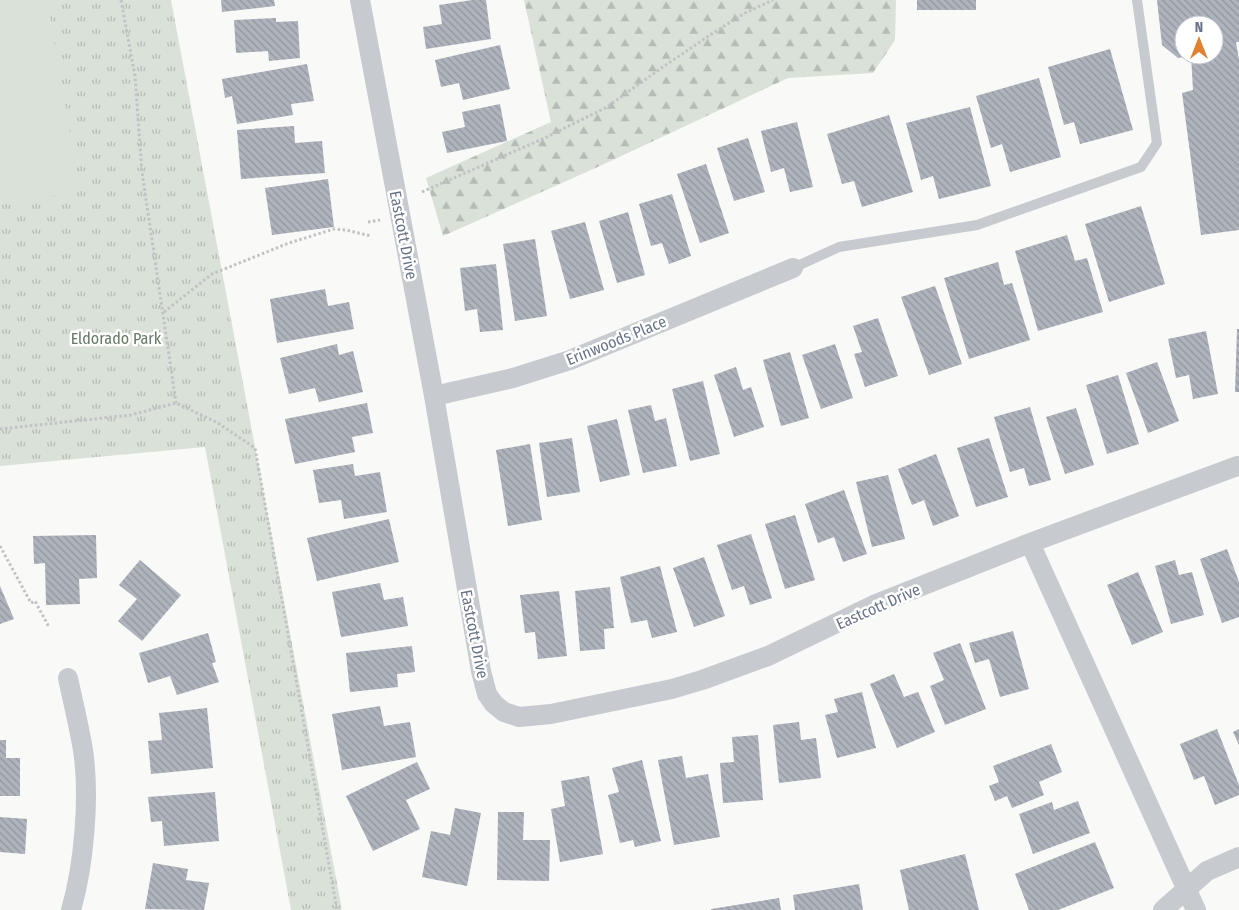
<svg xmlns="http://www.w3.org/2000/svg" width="1239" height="910" font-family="'Fira Sans Condensed',sans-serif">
<defs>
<pattern id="forest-firs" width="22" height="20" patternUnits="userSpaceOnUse" patternTransform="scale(1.25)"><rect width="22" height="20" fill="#dae1d8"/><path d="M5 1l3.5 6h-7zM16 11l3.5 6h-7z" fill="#b5bbb5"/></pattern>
<pattern id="park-tufts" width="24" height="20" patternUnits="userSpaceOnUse" patternTransform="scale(1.25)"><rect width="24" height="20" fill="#dae1d8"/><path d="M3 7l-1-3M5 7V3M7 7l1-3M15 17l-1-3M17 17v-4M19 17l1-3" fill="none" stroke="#b5bbb5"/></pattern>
<pattern id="building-back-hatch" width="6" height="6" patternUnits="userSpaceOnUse" patternTransform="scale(1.25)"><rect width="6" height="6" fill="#aeb3bc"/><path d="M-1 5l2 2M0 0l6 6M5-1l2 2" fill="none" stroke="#92969f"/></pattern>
</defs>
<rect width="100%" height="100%" fill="#f9f9f7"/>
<path fill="url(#forest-firs)" d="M 524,0 L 896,0 L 895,40 L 873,73 L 788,78 L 600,166 L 443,236 L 426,178 L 551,122 Z"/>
<path fill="url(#park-tufts)" d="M 0,0 L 171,0 L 342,910 L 291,910 L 205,447 L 0,466 Z"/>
<path fill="#dae1d8" d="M 0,0 L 47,0 L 80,191 L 0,205 Z"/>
<path fill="url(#building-back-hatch)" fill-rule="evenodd" d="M 221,0 L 274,0 L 275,6 L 222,12 Z
M 472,0 L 486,0 L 491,39 L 426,49 L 423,27 L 442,24 L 439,5 Z
M 917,0 L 976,0 L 976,10 L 917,10 Z
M 1157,0 L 1239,0 L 1239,42 L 1236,42 L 1239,60 L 1239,230 L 1201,235 L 1182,93 L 1193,90 L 1191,56 L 1178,58 L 1162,45 ZM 1184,25 L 1214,25 L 1214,55 L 1184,55 Z
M 276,18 L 276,22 L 298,21 L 300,58 L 269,61 L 268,51 L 236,53 L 234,20 Z
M 500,45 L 510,89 L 463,100 L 459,83 L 441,87 L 435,60 Z
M 1110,49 L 1133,130 L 1080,144 L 1074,122 L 1064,125 L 1048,67 Z
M 307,64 L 314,101 L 291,104 L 293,115 L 237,124 L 232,96 L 225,98 L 222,79 Z
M 1039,78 L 1061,157 L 1010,172 L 1002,144 L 991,148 L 976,96 Z
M 500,104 L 507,141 L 447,153 L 442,132 L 465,127 L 462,112 Z
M 970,107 L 991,186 L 939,199 L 933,176 L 921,180 L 906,123 Z
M 889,115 L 913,192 L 862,207 L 854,181 L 842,184 L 827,134 Z
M 797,122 L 813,187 L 790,192 L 784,168 L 771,172 L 761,131 Z
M 294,126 L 295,143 L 322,141 L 325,173 L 241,179 L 237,130 Z
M 748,138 L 765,192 L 734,201 L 717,148 Z
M 706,164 L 729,233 L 700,243 L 677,174 Z
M 328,179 L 334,227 L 272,235 L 265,188 Z
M 672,194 L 691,256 L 669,264 L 662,243 L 651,246 L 639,204 Z
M 1141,206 L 1165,284 L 1109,302 L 1085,224 Z
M 628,212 L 645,275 L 617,283 L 599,221 Z
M 585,222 L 604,290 L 570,299 L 551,231 Z
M 1067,235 L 1075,261 L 1087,258 L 1103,312 L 1038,331 L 1015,251 Z
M 535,239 L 547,316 L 515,321 L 503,244 Z
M 998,262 L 1004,285 L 1012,283 L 1030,340 L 969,359 L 944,278 Z
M 496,264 L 503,330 L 480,332 L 477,309 L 465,311 L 460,268 Z
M 935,286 L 962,364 L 929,375 L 901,297 Z
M 325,289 L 328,306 L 349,302 L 354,329 L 277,343 L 270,299 Z
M 878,318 L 898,376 L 865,387 L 854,354 L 862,352 L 853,326 Z
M 1237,329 L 1239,329 L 1239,392 L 1235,392 Z
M 1206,331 L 1218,394 L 1193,399 L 1189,375 L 1176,378 L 1168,339 Z
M 337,344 L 339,355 L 353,351 L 363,392 L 319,402 L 315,388 L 289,394 L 280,358 Z
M 835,344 L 853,398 L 821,409 L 802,355 Z
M 790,352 L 809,418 L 781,426 L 763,360 Z
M 1157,362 L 1179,421 L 1148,433 L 1126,373 Z
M 736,367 L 743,390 L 751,387 L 764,427 L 734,437 L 714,375 Z
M 1118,375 L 1139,444 L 1107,454 L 1086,385 Z
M 703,381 L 720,454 L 690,461 L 672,389 Z
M 367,403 L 373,433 L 352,437 L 355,452 L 295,464 L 285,419 Z
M 651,405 L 655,421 L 666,418 L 677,466 L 643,473 L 628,410 Z
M 1030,407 L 1051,480 L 1029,486 L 1024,468 L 1010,472 L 994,417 Z
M 1076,408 L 1094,465 L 1065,474 L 1046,417 Z
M 617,419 L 630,475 L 600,482 L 587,426 Z
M 572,438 L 580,492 L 547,497 L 539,443 Z
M 989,438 L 1008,497 L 976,507 L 957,448 Z
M 530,444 L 542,520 L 508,526 L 496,450 Z
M 936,454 L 959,516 L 933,526 L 924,500 L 912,505 L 898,469 Z
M 353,464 L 355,476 L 380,472 L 387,512 L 344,519 L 341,500 L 319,503 L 313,470 Z
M 888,475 L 905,539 L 872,547 L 856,482 Z
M 844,490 L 867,554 L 843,562 L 834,537 L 818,543 L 805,504 Z
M 795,515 L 815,580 L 785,589 L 765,524 Z
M 389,519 L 399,562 L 317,581 L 307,538 Z
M 751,534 L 772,598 L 750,605 L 744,586 L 732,590 L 717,545 Z
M 96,535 L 97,578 L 79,579 L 80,604 L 46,605 L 45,563 L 34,564 L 33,536 Z
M 1227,549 L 1239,582 L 1239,617 L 1222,623 L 1200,559 Z
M 704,557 L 725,616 L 694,627 L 673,568 Z
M 140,560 L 181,595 L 142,641 L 118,621 L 137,599 L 119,585 Z
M 1175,560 L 1179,575 L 1192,572 L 1204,615 L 1171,624 L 1155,566 Z
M 660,566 L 677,632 L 652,638 L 647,620 L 631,623 L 620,577 Z
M 1138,572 L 1163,632 L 1132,645 L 1107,585 Z
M 380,583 L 384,600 L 403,597 L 408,626 L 341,637 L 332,592 Z
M 0,586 L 14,619 L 0,624 Z
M 610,587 L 614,628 L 604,629 L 605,649 L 580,651 L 575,591 Z
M 559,591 L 567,656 L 538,659 L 535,632 L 525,633 L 520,595 Z
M 1013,631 L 1029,689 L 1000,697 L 989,659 L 975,663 L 969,643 Z
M 208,633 L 216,662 L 212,663 L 219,682 L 177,695 L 170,676 L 148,683 L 139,653 Z
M 960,643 L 986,709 L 945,725 L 930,686 L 944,680 L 933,653 Z
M 412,646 L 415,672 L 397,674 L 398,687 L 350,692 L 346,653 Z
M 894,674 L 904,697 L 918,692 L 935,732 L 897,748 L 870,684 Z
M 862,692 L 876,748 L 837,758 L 825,715 L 838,712 L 834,699 Z
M 380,706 L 384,726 L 410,722 L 416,757 L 342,770 L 332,714 Z
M 207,708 L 213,768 L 151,774 L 148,741 L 162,740 L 159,713 Z
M 799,722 L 801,740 L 816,738 L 821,778 L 779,783 L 773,725 Z
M 1217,729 L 1239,785 L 1239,795 L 1215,805 L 1204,776 L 1194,780 L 1180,744 Z
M 1239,729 L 1239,745 L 1233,732 Z
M 758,735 L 763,800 L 723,803 L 720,763 L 734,762 L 732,737 Z
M 0,740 L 6,740 L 6,758 L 20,758 L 20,796 L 0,796 Z
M 1051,744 L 1062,772 L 1039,782 L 1044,795 L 1012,808 L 1007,796 L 995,801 L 989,786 L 999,782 L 993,766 Z
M 682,756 L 686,778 L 708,774 L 720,837 L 674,845 L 658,760 Z
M 642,760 L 661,841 L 635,847 L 633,840 L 620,843 L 608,795 L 619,792 L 612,768 Z
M 417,762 L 430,789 L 406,800 L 420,829 L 373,851 L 346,796 Z
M 589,776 L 603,854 L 560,862 L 551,809 L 565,806 L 561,781 Z
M 215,792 L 219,841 L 164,846 L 162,821 L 151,822 L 148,797 Z
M 1078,801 L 1090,833 L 1033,854 L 1019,814 L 1052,802 L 1054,810 Z
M 455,808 L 481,813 L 467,886 L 422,877 L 431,831 L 450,835 Z
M 498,812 L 524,812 L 523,840 L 550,840 L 549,881 L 497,880 Z
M 0,817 L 27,819 L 25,854 L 0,852 Z
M 1095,842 L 1114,888 L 1058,910 L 1029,910 L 1015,874 Z
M 965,854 L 979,910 L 909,910 L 900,870 Z
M 153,863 L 188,869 L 186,880 L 209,883 L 204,910 L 145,909 Z
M 859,884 L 863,910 L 795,910 L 793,895 Z
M 779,898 L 781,910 L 711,910 L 711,909 Z"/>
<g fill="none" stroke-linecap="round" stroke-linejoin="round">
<path stroke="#c1c2c5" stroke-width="3" stroke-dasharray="2.5 2.5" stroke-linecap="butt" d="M 121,0 L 135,76 L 142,172 L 176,403
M 422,192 L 547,137 L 607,107 L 660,69 L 713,33 L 745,13 L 773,0
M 368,222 L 380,220
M 164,312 L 212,274 L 289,243 L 334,229 L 346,230 L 371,236
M 0,429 L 131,415 L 176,403 L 218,423 L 255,448 L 337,910
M 0,546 L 31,603 L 35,601 L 49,627"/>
<path stroke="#c7cace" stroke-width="10" d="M 793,268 L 839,247 L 977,225 L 1141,167 L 1157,143 L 1137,0"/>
<path stroke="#c7cace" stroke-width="20" d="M 360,0 L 434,396 L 481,671 L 487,694 L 494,704 L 504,712 L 519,717 L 551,714 L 672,689 L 702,680 L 768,656 L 876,604 L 1030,543 L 1237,466
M 434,396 L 513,378 L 570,360 L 793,268
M 1030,543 L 1196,910
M 68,678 C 73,702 79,726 83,750 C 90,797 84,865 71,910
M 1163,910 L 1207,871 L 1239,857"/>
</g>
<g text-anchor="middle" stroke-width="5" stroke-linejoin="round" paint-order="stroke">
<g font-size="16" fill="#697388" stroke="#fff">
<text transform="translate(404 235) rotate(79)" y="6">Eastcott Drive</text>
<text transform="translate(616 340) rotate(-22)" y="6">Erinwoods Place</text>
<text transform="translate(878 606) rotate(-24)" y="6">Eastcott Drive</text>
<text transform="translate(475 634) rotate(79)" y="6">Eastcott Drive</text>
</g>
<g font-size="16" fill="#647a64" stroke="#fff">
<text x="116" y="344">Eldorado Park</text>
</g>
</g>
<g transform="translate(1199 40)"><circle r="24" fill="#ffffff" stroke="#c3c7cf"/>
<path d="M0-4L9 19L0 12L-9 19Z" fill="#e08131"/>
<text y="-8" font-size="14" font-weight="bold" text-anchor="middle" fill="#697388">N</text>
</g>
</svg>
